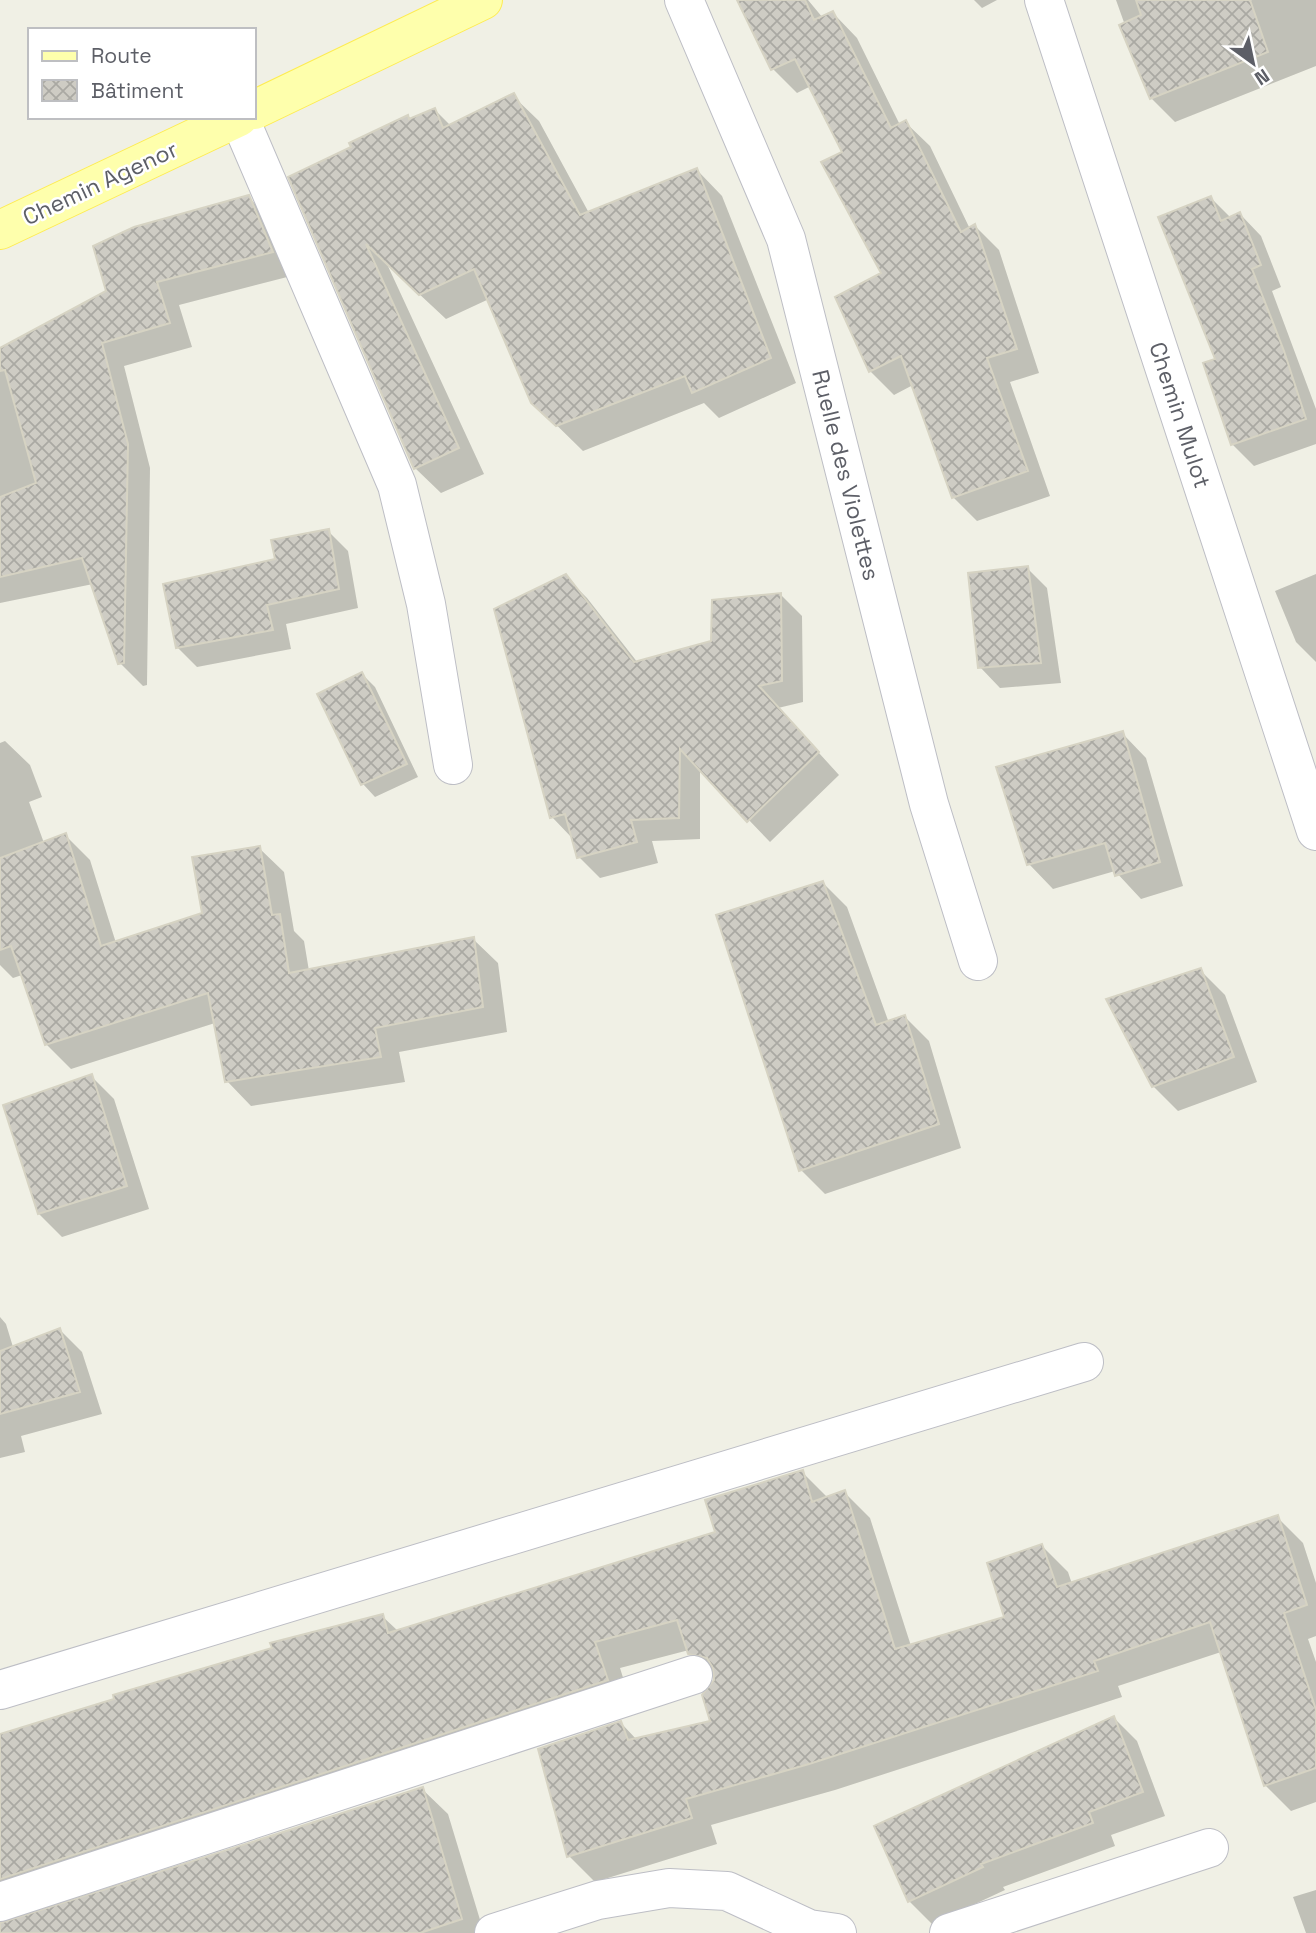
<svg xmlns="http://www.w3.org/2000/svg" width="1316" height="1933" font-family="'Space Grotesk',sans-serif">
<defs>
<pattern id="building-cross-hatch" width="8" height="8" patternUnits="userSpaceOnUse" patternTransform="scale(1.75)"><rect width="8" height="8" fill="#ceccc4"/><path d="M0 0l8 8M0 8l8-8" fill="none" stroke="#aaa9a3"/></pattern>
</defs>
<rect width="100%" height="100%" fill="#f0f0e5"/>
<path fill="#0003" d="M 767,0 L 808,0 L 823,18 L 833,13 L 857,38 L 900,125 L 905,122 L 930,146 L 970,229 L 975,226 L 999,250 L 1039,373 L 1010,382 L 1050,496 L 977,521 L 953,497 L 913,385 L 894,395 L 870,371 L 883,274 L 844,152 L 811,86 L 797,93 L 773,69 Z
M 974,0 L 997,0 L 982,8 Z
M 1116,0 L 1201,0 L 1216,15 L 1252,0 L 1316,0 L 1316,66 L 1175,122 L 1151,98 Z
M 513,96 L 539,121 L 589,213 L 697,170 L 722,196 L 796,383 L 719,418 L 704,403 L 583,451 L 533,402 L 489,299 L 446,319 L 387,264 L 484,474 L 441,493 L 415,468 L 291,177 L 354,148 L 408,117 L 411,120 L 435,110 L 451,126 Z
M 248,197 L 272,220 L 295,275 L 179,305 L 192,347 L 124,366 L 150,468 L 147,685 L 143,686 L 120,663 L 93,584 L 0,603 L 0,350 L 108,292 Z
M 1211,198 L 1231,218 L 1240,214 L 1261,236 L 1281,287 L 1272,291 L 1316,409 L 1316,444 L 1254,466 L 1232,444 L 1218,360 Z
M 328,531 L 348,551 L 358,608 L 286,624 L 291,649 L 197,667 L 178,648 L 277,560 Z
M 1027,568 L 1047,588 L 1061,683 L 1000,688 L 980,667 Z
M 1316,574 L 1316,662 L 1296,642 L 1275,591 Z
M 566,577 L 587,598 L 638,663 L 712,642 L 780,594 L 802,616 L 803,702 L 778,708 L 839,775 L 770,842 L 700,769 L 700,839 L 652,841 L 658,863 L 600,878 L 579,857 L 574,840 L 552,817 Z
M 362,674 L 375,687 L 418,777 L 375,797 L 363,784 L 320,695 Z
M 1122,733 L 1146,758 L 1183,886 L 1141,899 L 1115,871 L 1053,889 L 1029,864 Z
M 5,741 L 30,765 L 42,797 L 29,802 L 44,843 L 65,835 L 90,860 L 116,943 L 204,915 L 259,848 L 284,872 L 294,931 L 304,941 L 309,971 L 473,939 L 498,963 L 507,1032 L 399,1052 L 405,1082 L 251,1106 L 227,1081 L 215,1023 L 71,1069 L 46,1044 L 22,975 L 13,978 L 0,965 L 0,743 Z
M 823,883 L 847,907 L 889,1023 L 905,1017 L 929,1041 L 961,1148 L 825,1194 L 801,1170 Z
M 1200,970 L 1225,995 L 1257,1082 L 1178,1111 L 1153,1086 Z
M 91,1076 L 114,1099 L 149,1209 L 62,1237 L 39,1214 Z
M 0,1317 L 6,1324 L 13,1347 L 60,1330 L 82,1352 L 102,1414 L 21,1436 L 25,1452 L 0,1458 Z
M 802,1472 L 828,1498 L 844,1492 L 870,1518 L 911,1646 L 1006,1618 L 1042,1546 L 1068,1572 L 1072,1584 L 1277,1517 L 1303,1543 L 1316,1583 L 1316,1636 L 1308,1639 L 1316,1662 L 1316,1802 L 1291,1811 L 1265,1785 L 1221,1652 L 1118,1686 L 1122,1697 L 835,1790 L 711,1825 L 717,1844 L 595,1882 L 569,1856 L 621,1723 L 637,1740 L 712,1723 L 716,1679 L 689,1650 L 620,1668 L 632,1706 L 9,1914 L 4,1925 L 422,1789 L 448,1814 L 484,1933 L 0,1933 L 0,1736 L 382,1616 L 398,1631 L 717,1533 Z
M 1114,1718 L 1137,1741 L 1165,1816 L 1111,1835 L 1115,1846 L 1003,1887 L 1005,1890 L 932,1924 L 909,1901 Z
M 1316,1890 L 1316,1933 L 1306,1933 L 1293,1897 Z"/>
<path fill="url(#building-cross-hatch)" stroke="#d6d3c3" stroke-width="2" d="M 737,0 L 805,0 L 814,20 L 833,11 L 891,128 L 906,120 L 961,232 L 975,224 L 1017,349 L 987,358 L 1028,471 L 952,498 L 901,356 L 869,372 L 835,297 L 881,273 L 821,162 L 842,152 L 795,59 L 771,70 Z
M 1136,0 L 1250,0 L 1268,52 L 1150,99 L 1119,25 L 1141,15 Z
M 514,93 L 580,215 L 697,168 L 771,358 L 692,393 L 685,376 L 556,426 L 531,403 L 474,269 L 419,295 L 366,244 L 459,448 L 414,469 L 288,177 L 351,147 L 349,143 L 408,115 L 409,119 L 435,108 L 443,128 Z
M 249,195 L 273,252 L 157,282 L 170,323 L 102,343 L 128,444 L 124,663 L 118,664 L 82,558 L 0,577 L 0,497 L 36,483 L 5,370 L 0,371 L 0,348 L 106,291 L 93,246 L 134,227 Z
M 1211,196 L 1221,221 L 1240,212 L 1261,265 L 1252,269 L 1284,351 L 1306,419 L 1231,445 L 1203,363 L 1215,359 L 1158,217 Z
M 329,529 L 339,589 L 267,605 L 273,630 L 176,648 L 163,584 L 275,559 L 271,540 Z
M 1028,566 L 1041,663 L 978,668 L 968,573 Z
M 566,574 L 634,662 L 711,641 L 712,600 L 781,593 L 782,681 L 759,686 L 819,752 L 747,822 L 680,749 L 679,818 L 631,820 L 637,842 L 577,858 L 565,814 L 550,818 L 494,609 Z
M 362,672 L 407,764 L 361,785 L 317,694 Z
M 1123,731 L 1160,862 L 1115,876 L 1105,843 L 1027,865 L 996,767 Z
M 66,833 L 101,946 L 202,913 L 192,857 L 260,846 L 272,915 L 280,914 L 289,973 L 474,937 L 483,1007 L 375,1028 L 381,1057 L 225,1082 L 208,993 L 45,1045 L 11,946 L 0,950 L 0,858 Z
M 823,881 L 876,1025 L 905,1015 L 939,1124 L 799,1171 L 716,915 Z
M 1201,968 L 1234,1057 L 1152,1087 L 1106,999 Z
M 92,1074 L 127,1186 L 38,1214 L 3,1105 Z
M 60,1328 L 80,1392 L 0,1414 L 0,1351 Z
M 803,1470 L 812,1502 L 845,1490 L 895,1649 L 1004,1617 L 987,1563 L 1042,1544 L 1057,1587 L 1278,1515 L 1307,1605 L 1284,1613 L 1316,1710 L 1316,1768 L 1264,1786 L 1210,1622 L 1094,1661 L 1098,1671 L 809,1764 L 686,1799 L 692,1818 L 567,1857 L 538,1749 L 621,1721 L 628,1740 L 710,1721 L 702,1695 L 714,1680 L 713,1668 L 707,1658 L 688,1654 L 677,1620 L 595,1642 L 608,1680 L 0,1879 L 0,1734 L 114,1699 L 113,1695 L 272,1648 L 270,1643 L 383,1614 L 388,1633 L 715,1532 L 705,1500 Z
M 1114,1716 L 1143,1792 L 1089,1812 L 1093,1823 L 981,1864 L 983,1867 L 908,1902 L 874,1826 Z
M 423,1787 L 462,1919 L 420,1933 L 0,1933 L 0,1923 Z"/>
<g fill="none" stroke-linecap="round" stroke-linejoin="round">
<g stroke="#bdbec5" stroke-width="40">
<path id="minor" d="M 684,0 L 786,239 L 929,804 L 978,961
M 1044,0 L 1316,831
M 239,117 L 397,485 L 426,604 L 453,765
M 0,1690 L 1084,1362
M 0,1902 L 693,1675
M 494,1933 L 598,1900 L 669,1888 L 727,1891 L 809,1929 L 837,1933
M 949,1933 L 1209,1848"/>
</g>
<g stroke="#feec51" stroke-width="40">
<path id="major" d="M 254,110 L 483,0
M 0,230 L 239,117"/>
</g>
<use href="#minor" stroke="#fff" stroke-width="38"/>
<use href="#major" stroke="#feffac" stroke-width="38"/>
</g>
<g text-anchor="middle" stroke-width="5" stroke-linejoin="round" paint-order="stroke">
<g font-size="23" fill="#5d5f67" stroke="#fff">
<text transform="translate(100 183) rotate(-25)" y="8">Chemin Agenor</text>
<text transform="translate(1180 415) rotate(72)" y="8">Chemin Mulot</text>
<text transform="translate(846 475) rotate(76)" y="8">Ruelle des Violettes</text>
</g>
</g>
<rect x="28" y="28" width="228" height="91" fill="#ffffff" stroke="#bebfc2" stroke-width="2"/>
<rect x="42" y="51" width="35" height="10" fill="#feffac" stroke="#bebfc2" stroke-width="2"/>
<text x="91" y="63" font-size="21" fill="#5d5f67">Route</text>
<rect x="42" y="80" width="35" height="21" fill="url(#building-cross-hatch)" stroke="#bebfc2" stroke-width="2"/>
<text x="91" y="98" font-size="21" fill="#5d5f67">Bâtiment</text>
<g transform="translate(1253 63) rotate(147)" stroke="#ffffff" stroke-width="5" paint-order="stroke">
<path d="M0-5L12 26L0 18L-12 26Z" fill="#5d5f67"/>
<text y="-10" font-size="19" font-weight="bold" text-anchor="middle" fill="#5d5f67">N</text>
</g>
</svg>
